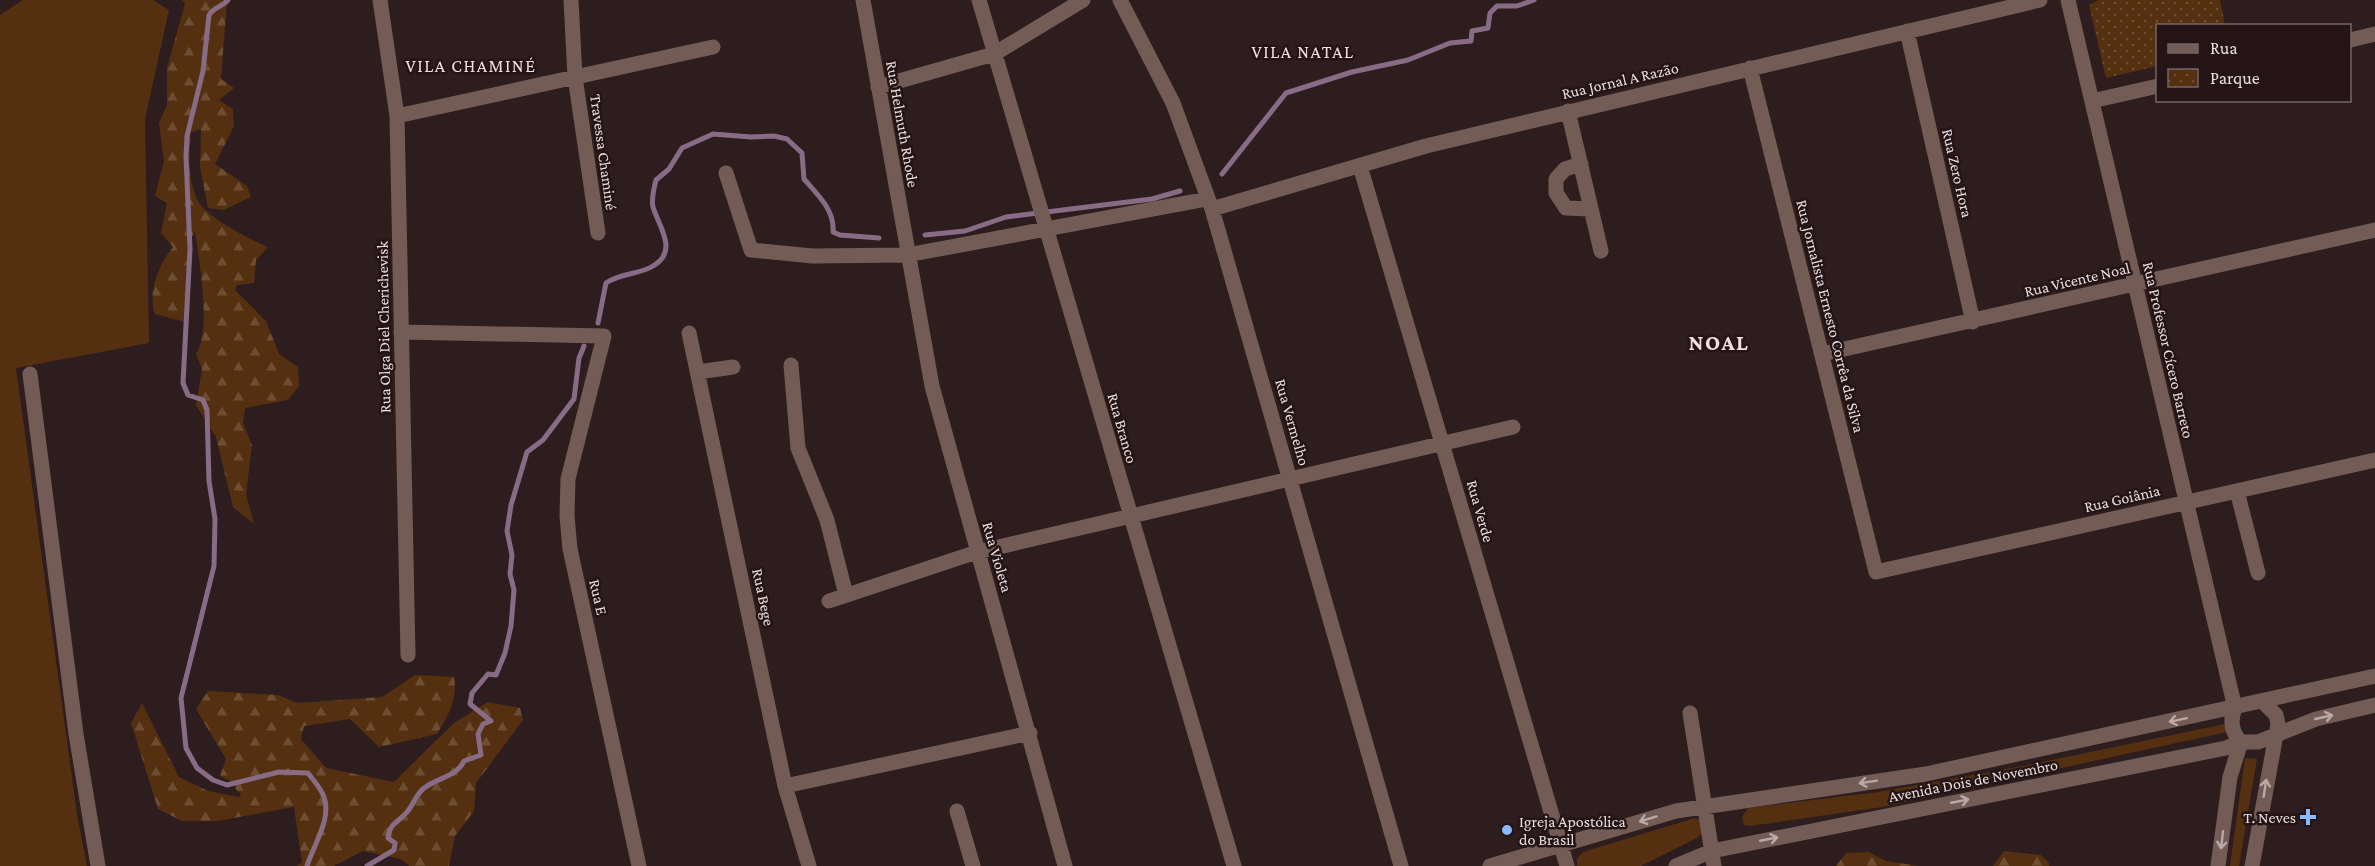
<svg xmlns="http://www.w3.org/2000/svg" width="2375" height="866" font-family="'Crimson Pro',serif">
<defs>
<pattern id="forest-firs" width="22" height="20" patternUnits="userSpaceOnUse" patternTransform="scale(1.5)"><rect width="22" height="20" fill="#543010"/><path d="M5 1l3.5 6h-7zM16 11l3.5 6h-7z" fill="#6d4e32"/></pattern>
<pattern id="park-dots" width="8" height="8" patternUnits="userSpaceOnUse" patternTransform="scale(1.5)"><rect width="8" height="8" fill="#543010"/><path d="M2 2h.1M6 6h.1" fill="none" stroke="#6d4e32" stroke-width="1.8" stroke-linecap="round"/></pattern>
</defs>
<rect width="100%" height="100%" fill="#2e1d1f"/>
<path fill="#543010" d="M 23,0 L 153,0 L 169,10 L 145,119 L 149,343 L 16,368 L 77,814 L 87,866 L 0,866 L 0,15 Z
M 2225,724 L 2227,732 L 1882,807 L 1750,826 L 1744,825 L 1742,817 L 1748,808 L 1879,792 L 2018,767 Z
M 2245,758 L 2257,759 L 2239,866 L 2230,866 Z
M 1695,818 L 1702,821 L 1704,831 L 1697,838 L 1641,866 L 1577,866 L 1577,859 L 1583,852 Z"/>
<path fill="url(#forest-firs)" d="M 182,0 L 227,0 L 221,79 L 234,88 L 219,100 L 233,109 L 234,126 L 215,164 L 247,186 L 251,197 L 224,210 L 208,208 L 200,167 L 201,129 L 191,132 C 189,153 187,181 198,201 C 206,217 251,240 268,247 L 256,260 L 254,283 L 237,285 L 235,290 L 266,321 L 279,354 L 298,367 L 299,386 L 288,400 L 245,408 L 243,423 L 252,445 L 246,494 L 254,524 L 233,507 L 216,437 L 196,405 L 202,369 L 196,354 C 212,331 199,260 195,231 L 188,246 L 185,322 L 155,314 C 147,293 159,264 173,247 L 161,233 L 167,203 L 155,196 L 164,161 L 159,123 L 167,105 L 167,68 L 185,4 Z
M 415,675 L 454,677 C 458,699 448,716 437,734 L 379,747 L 350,719 L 304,726 L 301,739 L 326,768 L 394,782 L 454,723 L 488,702 L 520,708 L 523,720 L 476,783 L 474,811 L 455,836 L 449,866 L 409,866 L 401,859 L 363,851 L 334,866 L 297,866 L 302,862 L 294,807 L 217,821 L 182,821 L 158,809 L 131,723 L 142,703 L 179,777 L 208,791 L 239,797 L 241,793 L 236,790 L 235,783 L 220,776 L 226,759 L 196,709 L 208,691 L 278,695 L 297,703 L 382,697 Z
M 2004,851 L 2041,855 L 2049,863 L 2049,866 L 1993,866 Z
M 1869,852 L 1886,861 L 1919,866 L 1836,866 L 1846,853 Z"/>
<path fill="url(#park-dots)" d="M 2099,0 L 2220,0 L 2225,25 L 2158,26 L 2157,66 L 2106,78 L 2089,5 Z"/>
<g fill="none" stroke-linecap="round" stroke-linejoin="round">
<path stroke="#886c85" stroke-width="5" d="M 228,0 C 222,7 214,7 209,15 L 203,71 L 187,136 L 186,157 L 190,249 L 183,383 L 188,395 L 203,400 L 207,410 L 209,481 L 215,519 L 214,566 L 181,698 L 186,748 L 197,768 L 213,780 L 227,785 L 279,772 L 308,773 C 313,780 321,788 324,797 C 332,819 313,846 307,866
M 1222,174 L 1286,93 L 1352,72 L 1408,60 L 1450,43 L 1471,41 L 1472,31 L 1488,28 L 1490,13 L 1497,6 L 1517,6 L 1534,0
M 925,235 L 965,231 L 1006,217 L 1152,199 L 1180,191
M 598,323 L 606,283 C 622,272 639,275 653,266 C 679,251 659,227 653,207 C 651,199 654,188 656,180 L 669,169 L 682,148 L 713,134 L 751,137 L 774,136 L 787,139 L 802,153 L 804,179 C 817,194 835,210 833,232 L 840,235 L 879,238
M 367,866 L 394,850 L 395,843 L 388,838 C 390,822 398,823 407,812 C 413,805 416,795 423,789 C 437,777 456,778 464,761 L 481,755 L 478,734 L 483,724 L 491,721 L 470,704 L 472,693 L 488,674 L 496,675 L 505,653 L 511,626 L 514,590 L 510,574 L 512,555 L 507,531 L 511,505 L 527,452 L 543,440 L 574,399 L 579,358 L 584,346"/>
<path stroke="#745c56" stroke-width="15" d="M 380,0 L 397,116 L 408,655
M 571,0 L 575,77 L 598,233
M 863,0 L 932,386 L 1065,866
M 979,0 L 1234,866
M 1120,0 L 1173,103 L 1212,209 L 1401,866
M 2068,0 L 2235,708
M 1907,31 L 1973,322
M 2350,40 L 2375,34
M 1750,68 L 1876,572 L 2375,460
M 878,87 L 994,54 L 1083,0
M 2092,101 L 2158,86
M 1568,111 L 1601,251
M 397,116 L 713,47
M 1581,164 L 1565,169 L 1556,179 L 1556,193 L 1566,208 L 1591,209
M 1360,166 L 1567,866
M 726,173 L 751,250 L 812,256 L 907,255 L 1207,199
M 1212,209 L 1426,146 L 2040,0
M 401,332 L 604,336 L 568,479 L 567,516 L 570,549 L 639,866
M 689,333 L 785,786 L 809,866
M 1822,354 L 2375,230
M 791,365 L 798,448 L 827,520 L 846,595
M 698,372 L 733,367
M 30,374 L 76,734 L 98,866
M 2237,491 L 2258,573
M 829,601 L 977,552 L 1513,427
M 2235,708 C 2230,720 2231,732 2241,742
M 1690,713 L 1714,866
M 785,786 L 1030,733
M 957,811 L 973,866
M 1490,866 L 1676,811 L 1926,774 L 2375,676
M 1676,866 L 1712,851 L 2226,748 L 2241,742 L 2258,742 L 2316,719 L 2375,705
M 2218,866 L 2230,777 L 2241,742
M 2252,866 L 2278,724 L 2276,715 L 2263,702"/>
</g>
<defs><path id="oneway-shaft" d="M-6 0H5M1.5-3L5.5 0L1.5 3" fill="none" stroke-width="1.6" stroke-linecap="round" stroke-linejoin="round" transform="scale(1.5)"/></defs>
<g stroke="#baa9a8">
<use href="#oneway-shaft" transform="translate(2324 717) rotate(-13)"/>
<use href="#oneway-shaft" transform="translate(2178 720) rotate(168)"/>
<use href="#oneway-shaft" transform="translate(1868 782) rotate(171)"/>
<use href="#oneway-shaft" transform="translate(2265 788) rotate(-81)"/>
<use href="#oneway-shaft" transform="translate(1960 801) rotate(-11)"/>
<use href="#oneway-shaft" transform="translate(1648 819) rotate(163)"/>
<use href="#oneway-shaft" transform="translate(1769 839) rotate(-11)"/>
<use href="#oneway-shaft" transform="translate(2222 840) rotate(97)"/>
</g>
<g fill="#8bbafc" stroke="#241416" stroke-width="2">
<path d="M2305 808h6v6h6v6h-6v6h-6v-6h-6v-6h6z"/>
<circle cx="1507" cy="830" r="6"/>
</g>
<g text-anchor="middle" stroke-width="5" stroke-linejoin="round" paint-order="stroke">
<g font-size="16" fill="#e9ddde" stroke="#241416">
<text transform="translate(1620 80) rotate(-13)" y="6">Rua Jornal A Razão</text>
<text transform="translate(903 124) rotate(80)" y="6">Rua Helmuth Rhode</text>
<text transform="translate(604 152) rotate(82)" y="6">Travessa Chaminé</text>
<text transform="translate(1958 173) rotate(77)" y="6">Rua Zero Hora</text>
<text transform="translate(2077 279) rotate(-13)" y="6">Rua Vicente Noal</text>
<text transform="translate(1831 316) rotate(76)" y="6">Rua Jornalista Ernesto Corrêa da Silva</text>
<text transform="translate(383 327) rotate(-91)" y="6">Rua Olga Diel Cherichevisk</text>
<text transform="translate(2169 350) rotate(77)" y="6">Rua Professor Cícero Barreto</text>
<text transform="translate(1293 422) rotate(74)" y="6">Rua Vermelho</text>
<text transform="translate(1123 428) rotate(74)" y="6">Rua Branco</text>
<text transform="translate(2122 498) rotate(-13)" y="6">Rua Goiânia</text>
<text transform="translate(1481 511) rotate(74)" y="6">Rua Verde</text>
<text transform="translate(998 557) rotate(74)" y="6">Rua Violeta</text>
<text transform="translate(599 597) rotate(77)" y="6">Rua E</text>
<text transform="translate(764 597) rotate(78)" y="6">Rua Bege</text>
<text transform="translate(1973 780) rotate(-11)" y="6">Avenida Dois de Novembro</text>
</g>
<g font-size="16" fill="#e9ddde" stroke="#241416" text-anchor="end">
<text x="2296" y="823">T. Neves</text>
<text x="1519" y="827" text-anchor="start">Igreja Apostólica<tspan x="1519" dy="18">do Brasil</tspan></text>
</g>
<g font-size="18" letter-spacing="1.5" fill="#f5dddf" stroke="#241416">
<text x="1303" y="58">VILA NATAL</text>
<text x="471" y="72">VILA CHAMINÉ</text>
</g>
<g font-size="22" font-weight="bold" letter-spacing="1.5" fill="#f5dddf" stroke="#241416">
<text x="1719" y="350">NOAL</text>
</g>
</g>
<rect x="2156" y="24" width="195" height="78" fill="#241416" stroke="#736466" stroke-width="1.5"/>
<rect x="2168" y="44" width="30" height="9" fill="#745c56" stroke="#736466" stroke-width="1.5"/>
<text x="2210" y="54" font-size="18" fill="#e9ddde">Rua</text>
<rect x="2168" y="69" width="30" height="18" fill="url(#park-dots)" stroke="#736466" stroke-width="1.5"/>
<text x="2210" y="84" font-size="18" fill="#e9ddde">Parque</text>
</svg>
